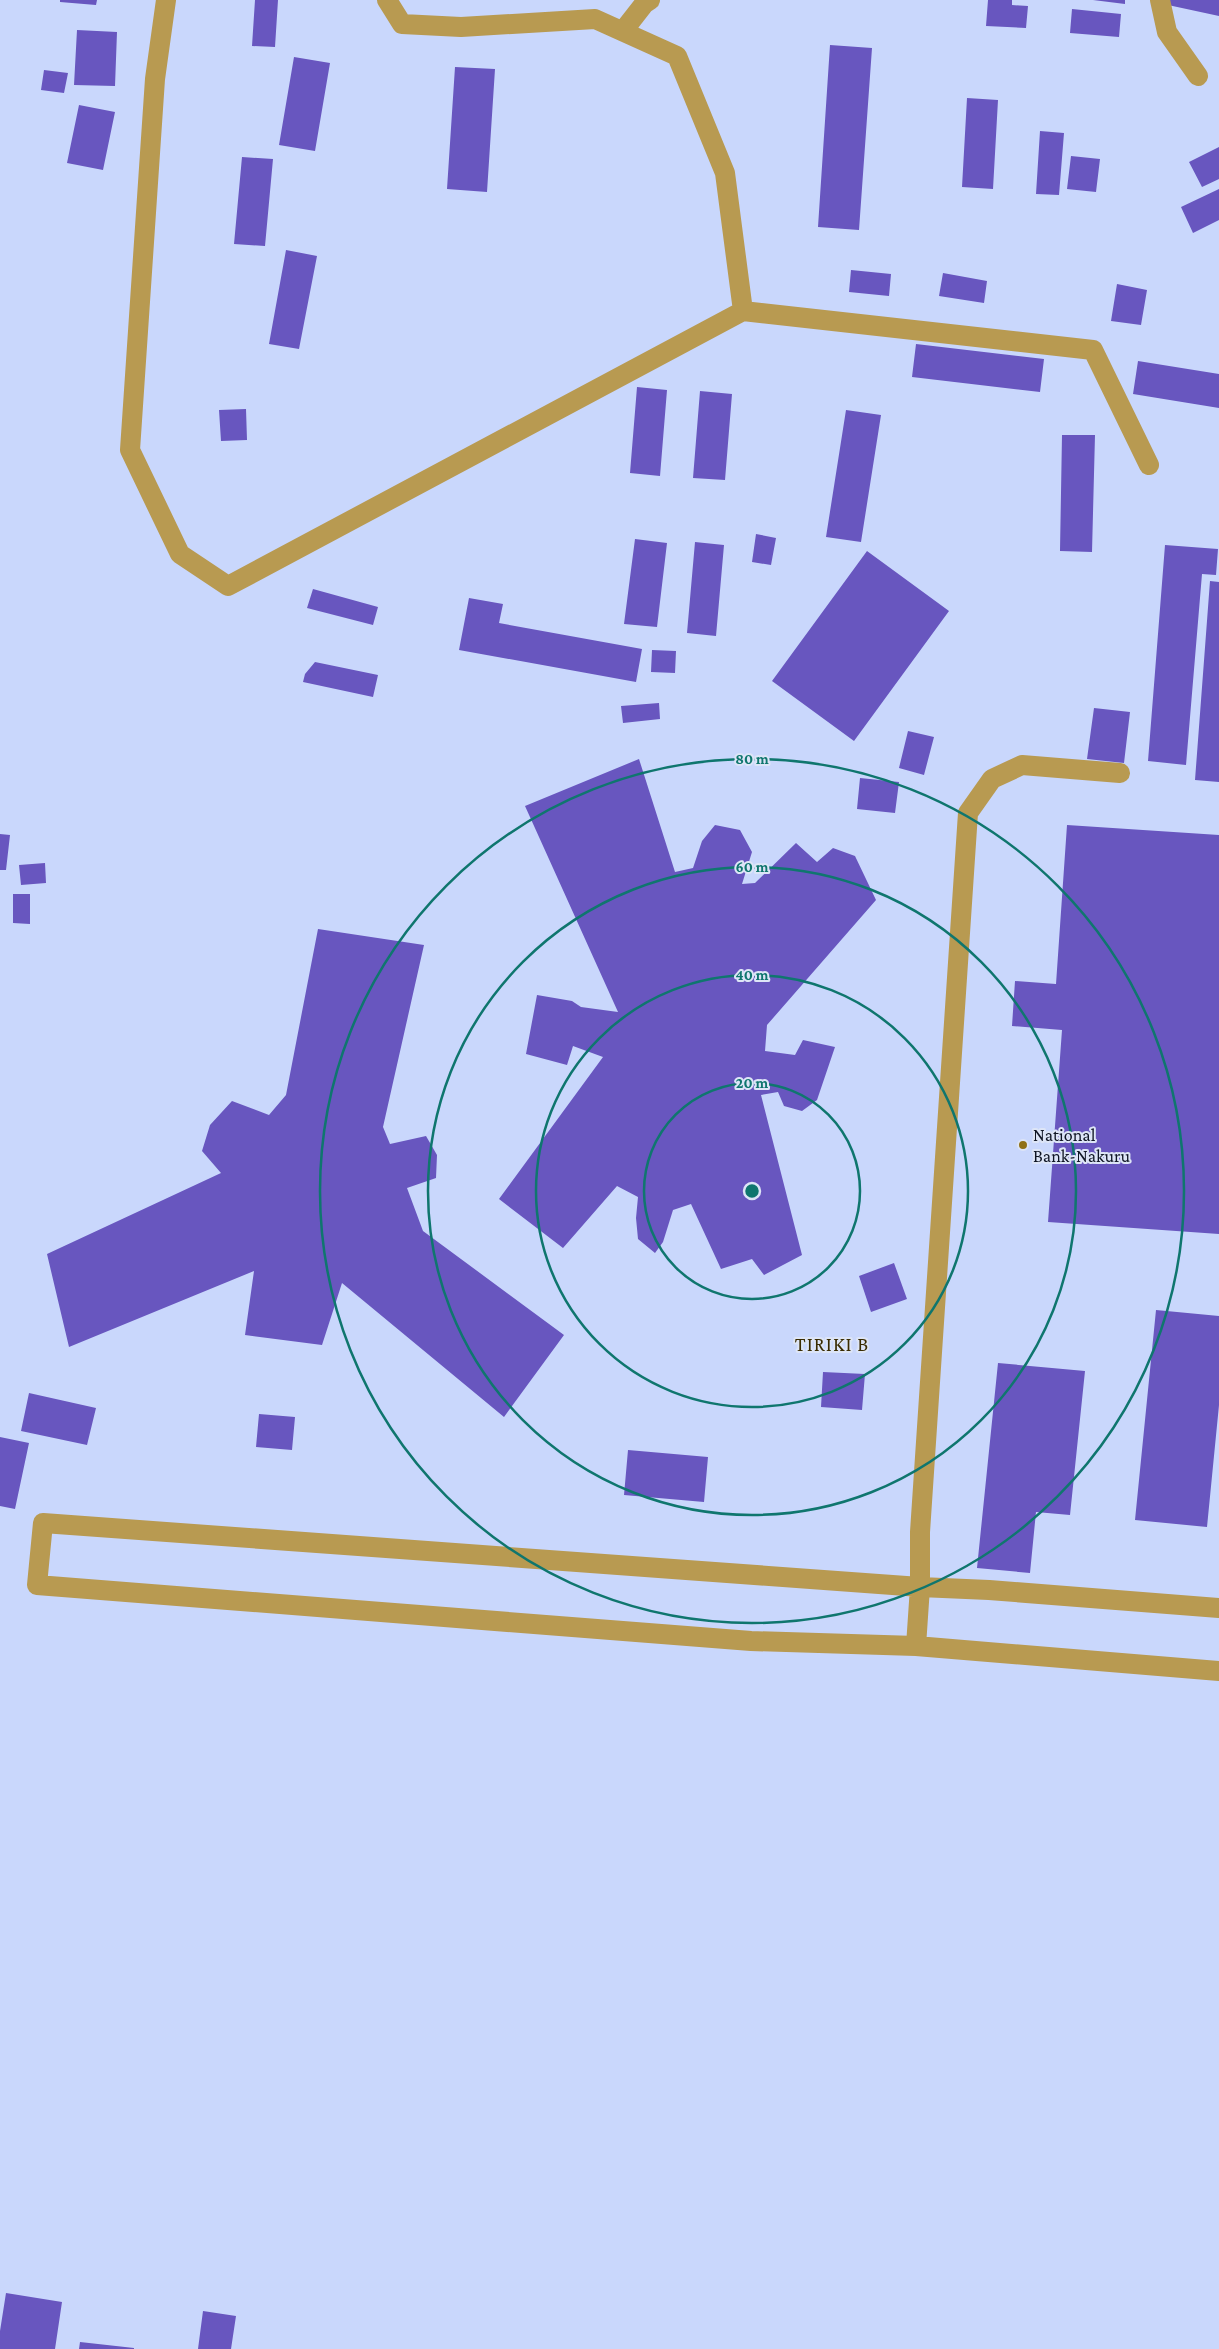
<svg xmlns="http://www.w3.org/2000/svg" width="1219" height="2349" font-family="'Crimson Pro',serif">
<rect width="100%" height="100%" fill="#c9d7fc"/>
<path fill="#6856bf" d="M 60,0 L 97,0 L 96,5 L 60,2 Z
M 255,0 L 278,0 L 275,47 L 252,46 Z
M 988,0 L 1012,0 L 1012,5 L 1028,6 L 1026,28 L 986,26 Z
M 1093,0 L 1125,0 L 1125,4 Z
M 1169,0 L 1219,0 L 1219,16 L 1168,5 Z
M 1072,9 L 1121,14 L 1119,37 L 1070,33 Z
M 77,30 L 117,32 L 115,86 L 74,85 Z
M 830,45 L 872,48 L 859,230 L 818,227 Z
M 294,57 L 330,63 L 315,151 L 279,145 Z
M 455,67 L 495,69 L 487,192 L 447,189 Z
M 44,70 L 68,73 L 64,93 L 41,90 Z
M 967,98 L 998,100 L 993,189 L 962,187 Z
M 79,105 L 115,112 L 103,170 L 67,163 Z
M 1040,131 L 1064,133 L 1059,195 L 1036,194 Z
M 1219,147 L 1219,179 L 1202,187 L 1189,162 Z
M 1071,156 L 1100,159 L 1096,192 L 1067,189 Z
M 242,157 L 273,159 L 265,246 L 234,244 Z
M 1219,189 L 1219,220 L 1193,233 L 1181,207 Z
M 286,250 L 317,256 L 299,349 L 269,344 Z
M 851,270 L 891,274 L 889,296 L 849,292 Z
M 943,273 L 987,281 L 984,303 L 939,296 Z
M 1117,284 L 1147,290 L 1141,325 L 1111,321 Z
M 916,344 L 1044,359 L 1040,392 L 912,377 Z
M 1138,361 L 1219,374 L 1219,408 L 1133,394 Z
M 637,387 L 667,390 L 660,476 L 630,473 Z
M 700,391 L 732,394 L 725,480 L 693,478 Z
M 246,409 L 247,440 L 221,441 L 219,410 Z
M 846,410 L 881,415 L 861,542 L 826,537 Z
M 1062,435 L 1095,435 L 1092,552 L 1060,551 Z
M 756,534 L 776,538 L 771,565 L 752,562 Z
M 635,539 L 667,543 L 657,627 L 624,624 Z
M 695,542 L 724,545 L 716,636 L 687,633 Z
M 1165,545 L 1218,549 L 1216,575 L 1202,574 L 1186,765 L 1148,761 Z
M 867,551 L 949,611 L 854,741 L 772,681 Z
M 1210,581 L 1219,582 L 1219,782 L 1195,780 Z
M 313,589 L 378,607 L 373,625 L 307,608 Z
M 469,598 L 503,604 L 499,623 L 642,649 L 636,682 L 459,650 Z
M 652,650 L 676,651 L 675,673 L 651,672 Z
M 315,662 L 378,675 L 373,697 L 303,682 L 305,674 Z
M 659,703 L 660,719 L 623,723 L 621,706 Z
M 1094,708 L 1130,712 L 1124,763 L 1087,759 Z
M 908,731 L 934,737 L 924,775 L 899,768 Z
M 639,759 L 675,872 L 693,868 L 702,841 L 715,825 L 740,830 L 752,852 L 742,884 L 755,883 L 796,843 L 817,862 L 833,848 L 855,856 L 876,900 L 767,1025 L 765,1051 L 795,1055 L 803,1040 L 835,1047 L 817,1100 L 802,1111 L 784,1106 L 778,1092 L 761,1095 L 802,1255 L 764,1275 L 752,1259 L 721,1269 L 691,1204 L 673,1210 L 663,1242 L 655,1253 L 638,1239 L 636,1218 L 638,1197 L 617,1186 L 563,1248 L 499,1199 L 603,1057 L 573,1046 L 567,1065 L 526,1054 L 537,995 L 572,1001 L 581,1007 L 618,1012 L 525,806 Z
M 860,778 L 899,782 L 895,813 L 857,809 Z
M 1067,825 L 1219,835 L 1219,1234 L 1048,1222 L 1062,1030 L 1012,1026 L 1015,981 L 1056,984 Z
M 0,834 L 10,835 L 6,870 L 0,870 Z
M 45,863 L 46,883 L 21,885 L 19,865 Z
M 13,894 L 30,894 L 30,924 L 13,923 Z
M 318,929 L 424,945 L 383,1127 L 390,1144 L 426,1136 L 437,1155 L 436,1178 L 407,1188 L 423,1231 L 564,1335 L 504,1417 L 342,1283 L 322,1345 L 245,1335 L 254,1271 L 69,1347 L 47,1254 L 221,1173 L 202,1151 L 210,1125 L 232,1101 L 269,1115 L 286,1095 Z
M 894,1263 L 907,1299 L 871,1312 L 859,1276 Z
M 1156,1310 L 1219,1316 L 1219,1405 L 1207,1527 L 1135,1520 Z
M 998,1363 L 1085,1371 L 1070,1515 L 1036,1512 L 1030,1573 L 977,1568 Z
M 823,1372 L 865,1374 L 862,1410 L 821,1407 Z
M 29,1393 L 96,1408 L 87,1445 L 21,1431 Z
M 259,1414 L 295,1417 L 292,1450 L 256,1447 Z
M 0,1437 L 29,1443 L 15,1509 L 0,1506 Z
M 628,1450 L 708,1457 L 704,1502 L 624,1495 Z
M 6,2293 L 62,2302 L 55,2349 L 0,2349 L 0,2331 Z
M 203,2311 L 236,2316 L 231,2349 L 198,2349 Z
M 80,2342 L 134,2348 L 134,2349 L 79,2349 Z"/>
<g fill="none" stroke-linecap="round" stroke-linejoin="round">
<path stroke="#b89a51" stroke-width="20" d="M 166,0 L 155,79 L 130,450 L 180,554 L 228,586 L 743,311 L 1093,350 L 1149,465
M 387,0 L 402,24 L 461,27 L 595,19 L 677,56 L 725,173 L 743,311
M 1160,0 L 1167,32 L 1198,76
M 623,31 L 644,4 L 650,0
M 1120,773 L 1022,765 L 992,779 L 968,813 L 920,1532 L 920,1587 L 989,1590 L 1219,1608
M 43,1523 L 920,1587 L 916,1646 L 751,1641 L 37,1585 Z
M 916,1646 L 1219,1671"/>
</g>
<g fill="none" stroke="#0f766e" stroke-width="2.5">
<circle cx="752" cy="1191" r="108"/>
<circle cx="752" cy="1191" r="216"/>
<circle cx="752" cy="1191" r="324"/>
<circle cx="752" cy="1191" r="432"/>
</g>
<circle fill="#907116" stroke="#dde5f7" stroke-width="2" cx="1023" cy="1145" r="5"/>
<g text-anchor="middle" stroke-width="4" stroke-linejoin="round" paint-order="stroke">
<g font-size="18" fill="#0f1524" stroke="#dde5f7" text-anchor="start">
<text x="1033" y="1141">National<tspan x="1033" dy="21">Bank-Nakuru</tspan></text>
</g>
<g font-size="20" letter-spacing="1" fill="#392b01" stroke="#dde5f7">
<text x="832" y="1351">TIRIKI B</text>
</g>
</g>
<circle cx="752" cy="1191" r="8" fill="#0f766e" stroke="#dde5f7" stroke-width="2.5"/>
<g font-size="15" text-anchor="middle" font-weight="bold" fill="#0f766e" stroke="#dde5f7" stroke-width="4" stroke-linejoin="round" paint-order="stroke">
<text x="752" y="764">80 m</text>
<text x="752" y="872">60 m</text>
<text x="752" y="980">40 m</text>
<text x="752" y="1088">20 m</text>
</g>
</svg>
